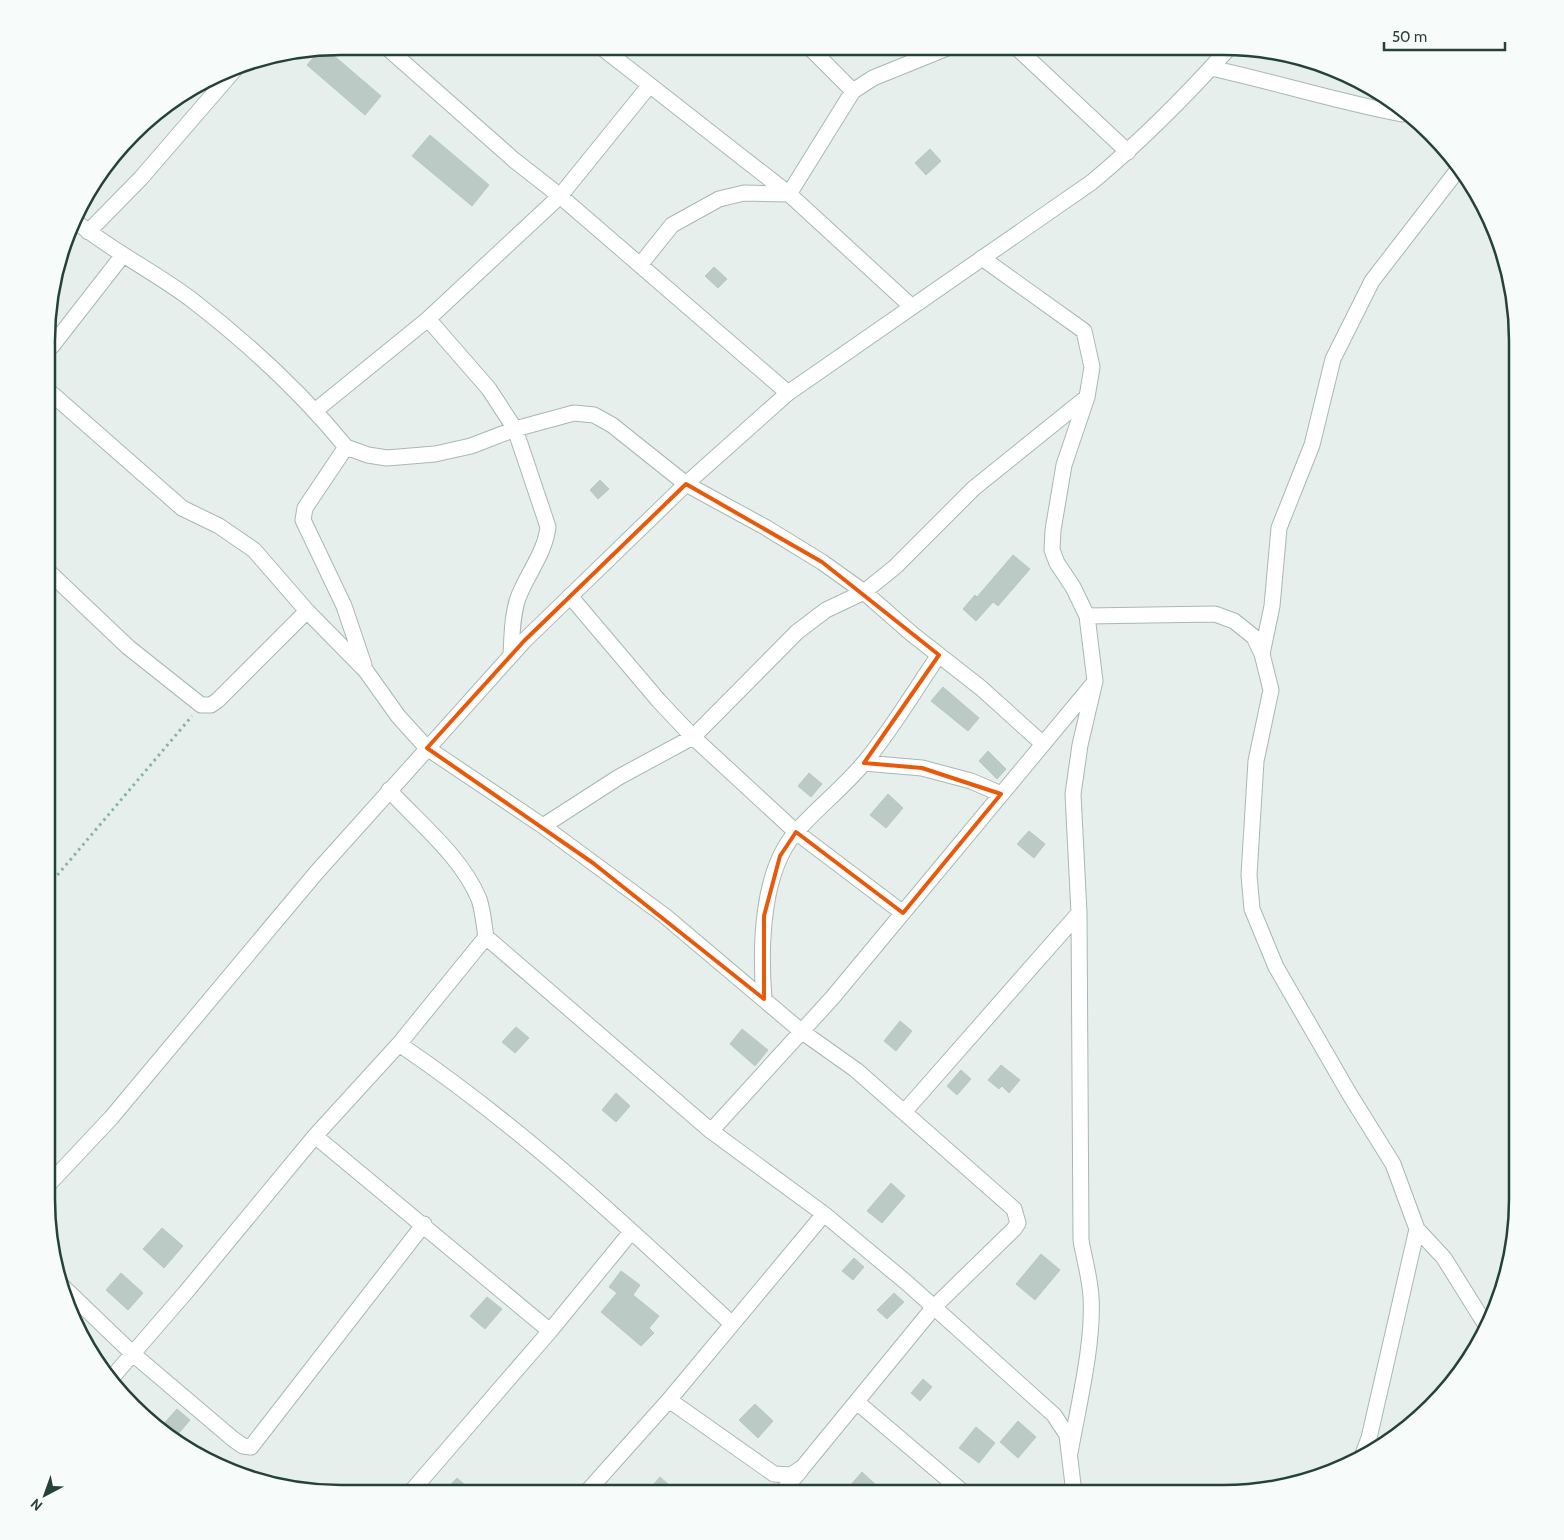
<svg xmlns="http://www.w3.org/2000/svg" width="1564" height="1540" font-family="Cabin,sans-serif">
<rect width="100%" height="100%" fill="#e6efeb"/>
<path fill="#bbcac4" stroke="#b8c9c2" d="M 326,49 L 381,96 L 365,115 L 307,65 L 320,50 Z
M 430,135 L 489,185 L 472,206 L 412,156 Z
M 930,149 L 941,161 L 926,175 L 915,163 Z
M 714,267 L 727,279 L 718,288 L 705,276 Z
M 600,480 L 609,489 L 598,499 L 590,490 Z
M 1013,555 L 1030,569 L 998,606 L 993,602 L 976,621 L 963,609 L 975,595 L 977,597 Z
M 943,687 L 979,718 L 968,731 L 931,701 Z
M 988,751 L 1006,769 L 997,779 L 979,761 Z
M 809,773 L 822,784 L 811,797 L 798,786 Z
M 888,794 L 903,808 L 886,828 L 870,815 Z
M 1029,831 L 1045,844 L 1034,858 L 1017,844 Z
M 900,1021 L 912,1031 L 896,1051 L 884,1041 Z
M 516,1027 L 529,1038 L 515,1053 L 502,1042 Z
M 742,1029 L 768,1050 L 755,1066 L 730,1044 Z
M 1001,1065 L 1020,1080 L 1009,1093 L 1002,1086 L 999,1089 L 988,1080 Z
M 961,1070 L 971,1079 L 957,1095 L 947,1086 Z
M 616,1093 L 630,1106 L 616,1122 L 602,1110 Z
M 891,1183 L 905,1196 L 882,1223 L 867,1211 Z
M 162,1228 L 183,1246 L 164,1268 L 143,1249 Z
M 1041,1254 L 1060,1270 L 1035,1300 L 1016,1284 Z
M 854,1258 L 864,1267 L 853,1280 L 842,1271 Z
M 621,1271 L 640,1285 L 633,1295 L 659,1316 L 649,1328 L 654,1333 L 641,1346 L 601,1312 L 617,1293 L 609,1287 Z
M 121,1273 L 143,1293 L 128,1310 L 106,1290 Z
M 894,1293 L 904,1302 L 887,1319 L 877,1310 Z
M 487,1297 L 502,1309 L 485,1329 L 470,1316 Z
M 923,1379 L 932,1387 L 920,1401 L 911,1393 Z
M 755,1404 L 773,1421 L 758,1438 L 739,1420 Z
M 177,1409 L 190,1420 L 174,1439 L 159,1429 Z
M 1018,1421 L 1036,1437 L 1018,1458 L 1000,1442 Z
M 976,1427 L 995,1443 L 979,1463 L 959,1448 Z
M 862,1472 L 876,1485 L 868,1493 L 856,1493 L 849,1487 Z
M 660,1477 L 678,1493 L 646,1493 Z
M 457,1478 L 474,1493 L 443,1493 Z"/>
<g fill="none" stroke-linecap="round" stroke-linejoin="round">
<g stroke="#a8b8b2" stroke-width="17">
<path id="minor" d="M 385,46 L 514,160 L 560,196 L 788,393
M 601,47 L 789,194 L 911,306
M 1017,48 L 1128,152
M 1211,68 C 1275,82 1338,102 1402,114
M 853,91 L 873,78 L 947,48
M 75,221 C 112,251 155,272 192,300 C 249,344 301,392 346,447 L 305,508 L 303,520 L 344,606 L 364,665
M 88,232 L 141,178 L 236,68
M 982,258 L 1084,331 L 1092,367 L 1087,397 L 1064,465 L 1053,530 L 1052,550 L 1057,563 L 1073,587 L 1087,616 L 1095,681 L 1080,745 L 1073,794 L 1079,913 L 1081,1240 C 1084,1259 1090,1277 1091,1297 C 1094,1343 1078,1407 1070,1453
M 640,265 L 672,225 L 719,199 L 744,193 L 789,194 L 853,91 L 810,48
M 428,319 L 489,389 L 515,429 L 548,527 C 545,553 527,574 518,598 C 512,616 512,636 511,655
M 52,346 L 123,255
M 51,393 L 182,508 L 219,526 L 254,550 L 307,611 L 366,671 L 398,716 L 427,748 L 543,826 L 665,916 L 801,1031 L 856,1070 L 1014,1209 L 1018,1223 L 1014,1229 L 934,1307 L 803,1467 L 791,1475 L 774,1474 L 669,1400
M 316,410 L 428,319 L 560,196 L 649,86
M 346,447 L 368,455 L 387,458 L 435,454 L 471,446 L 515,429 L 574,413 L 594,415 L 612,425 L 686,484 L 765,527 L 822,562 L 864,592 L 912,634 L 981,688 L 1043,744
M 50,573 L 128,647 L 201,705 L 211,705 L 218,700 L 307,611
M 570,596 L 659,701 L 693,737 L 796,832 L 903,913
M 1087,616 L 1215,614 L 1234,621 L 1254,637 L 1262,654 L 1271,690 L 1256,761 L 1249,875 L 1252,909 L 1276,967 L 1350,1095 L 1393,1164 L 1417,1229 L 1369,1438 L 1363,1454
M 1262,654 L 1272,606 L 1279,528 L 1312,445 L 1333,359 L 1372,281 L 1460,167
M 864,763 L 922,768 L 971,781 L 1001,794
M 389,790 C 420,824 461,856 479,899 C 483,911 484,925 486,937 L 711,1131 L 824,1214 L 907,1283 L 1054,1415 L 1067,1435 L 1074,1493
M 543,826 L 619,777 L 693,737 L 797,632 L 826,610 L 864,592 L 895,567 L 974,488 L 1087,397
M 486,937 L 399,1044 C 519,1125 626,1225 732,1324
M 764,999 C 760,948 761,872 796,832 C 817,808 843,788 863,764 C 892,730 914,691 939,655
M 905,1111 L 1079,913
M 711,1131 L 833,997 L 1093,684
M 315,1136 L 550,1331
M 1417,1229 L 1444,1258 L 1487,1327
M 60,1284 L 133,1354 L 233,1439 L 243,1446 L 251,1447 L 424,1224
M 109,1381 L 186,1292 L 315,1136 L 399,1044
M 858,1403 L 964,1493
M 410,1493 L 550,1331 L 631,1232
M 586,1493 L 669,1400 L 824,1214
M 781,1493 L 801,1470"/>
</g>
<g stroke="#a8b8b2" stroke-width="17">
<path id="tertiary" d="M 47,1186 L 111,1118 L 316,873 L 524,641 L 686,484 L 788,393 L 1092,182 C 1141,141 1186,96 1228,49"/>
</g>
<path stroke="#86b3a5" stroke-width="3" stroke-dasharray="2.5 4" stroke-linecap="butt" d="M 49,885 L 192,716"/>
<use href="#minor" stroke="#fff" stroke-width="15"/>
<use href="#tertiary" stroke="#fff" stroke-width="15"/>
</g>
<path fill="none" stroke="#e8590c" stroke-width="4" stroke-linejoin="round" d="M 686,484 L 822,562 L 939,655 L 864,763 L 922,768 L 1001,794 L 903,913 L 796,832 L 780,856 L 764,916 L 764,999 L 593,863 L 427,748 L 524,641 Z"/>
<path d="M0 0H1564V1540H0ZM341 55H1223A286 286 0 0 1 1509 341V1199A286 286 0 0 1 1223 1485H341A286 286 0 0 1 55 1199V341A286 286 0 0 1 341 55Z" fill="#f7fbf9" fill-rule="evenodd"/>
<path fill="none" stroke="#24423a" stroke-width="2.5" d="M341 55H1223A286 286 0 0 1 1509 341V1199A286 286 0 0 1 1223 1485H341A286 286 0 0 1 55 1199V341A286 286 0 0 1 341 55Z"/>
<g transform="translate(45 1495) rotate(221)" stroke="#f7fbf9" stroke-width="4" paint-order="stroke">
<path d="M0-4L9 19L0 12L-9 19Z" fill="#24423a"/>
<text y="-8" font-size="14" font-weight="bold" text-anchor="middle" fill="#24423a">N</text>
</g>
<path d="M1384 42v8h121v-8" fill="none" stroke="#24423a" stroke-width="2.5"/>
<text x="1392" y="42" font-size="15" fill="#24423a" stroke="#f7fbf9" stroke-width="4" paint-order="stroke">50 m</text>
</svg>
